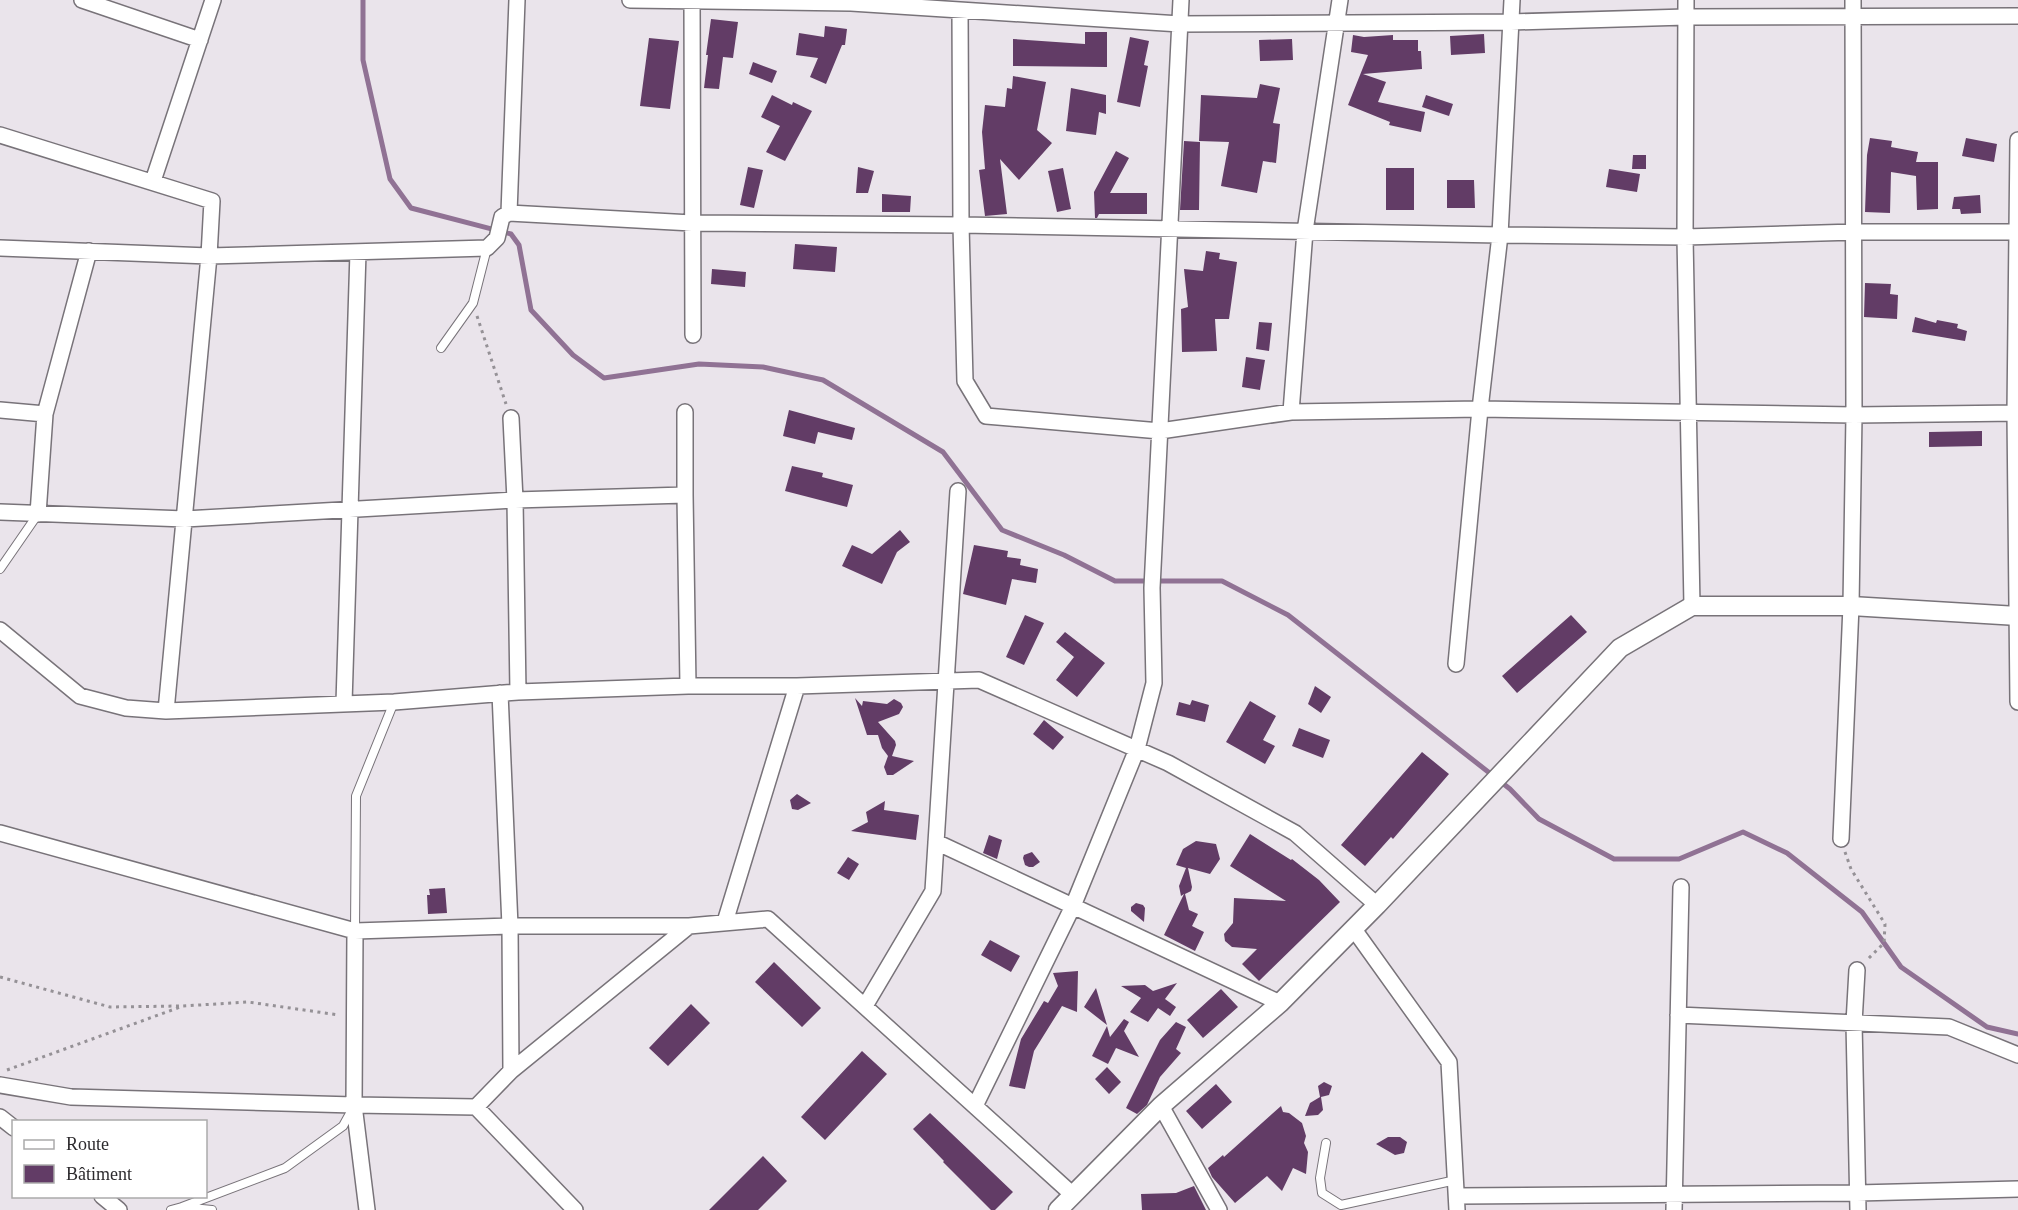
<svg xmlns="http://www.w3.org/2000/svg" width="2018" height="1210" font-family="Georgia,serif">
<rect width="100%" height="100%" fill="#eae4eb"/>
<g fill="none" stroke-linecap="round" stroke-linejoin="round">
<path stroke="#907294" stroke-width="5" d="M 363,0 L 363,60 L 390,179 L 411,208 L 511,234 L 519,245 L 531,310 L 573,355 L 604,378 L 699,364 L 763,367 L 823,380 L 943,452 L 1002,530 L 1064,555 L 1115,581 L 1222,581 L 1288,615 L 1510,789 L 1539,819 L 1614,859 L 1679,859 L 1743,832 L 1787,853 L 1862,912 L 1901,967 L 1987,1027 L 2018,1034"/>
</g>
<path fill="#623c66" d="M 711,19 L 738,22 L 733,58 L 723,57 L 719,89 L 704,88 L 708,55 L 706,55 Z
M 825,26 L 847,29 L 845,45 L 842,45 L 826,84 L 810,77 L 818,58 L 796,55 L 799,33 L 824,37 Z
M 1085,32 L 1107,32 L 1107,67 L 1013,66 L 1013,39 L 1085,44 Z
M 1484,34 L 1485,53 L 1451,55 L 1450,36 Z
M 1353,35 L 1364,37 L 1393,35 L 1393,40 L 1418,40 L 1418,51 L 1421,51 L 1422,69 L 1363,74 L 1386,82 L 1378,102 L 1425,112 L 1421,132 L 1389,125 L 1390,122 L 1348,105 L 1368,55 L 1351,52 Z
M 1130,37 L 1149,41 L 1144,65 L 1148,66 L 1140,107 L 1117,102 Z
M 649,38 L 679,41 L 670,109 L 640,106 Z
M 1292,39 L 1293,60 L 1260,61 L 1259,40 Z
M 753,62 L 777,71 L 772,83 L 749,74 Z
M 1013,76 L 1046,82 L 1037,130 L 1052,143 L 1019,180 L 1000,159 L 1007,214 L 985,216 L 979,170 L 985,169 L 982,132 L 985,105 L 1005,107 L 1007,88 L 1012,89 Z
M 1260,84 L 1280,88 L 1273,123 L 1280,124 L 1276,163 L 1263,161 L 1257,193 L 1221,186 L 1229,142 L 1199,141 L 1201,95 L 1257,98 Z
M 1071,88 L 1106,95 L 1106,114 L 1099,112 L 1096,135 L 1066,131 Z
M 772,95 L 792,105 L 793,102 L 812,111 L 785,161 L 766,152 L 780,126 L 761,117 Z
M 1426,95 L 1453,104 L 1449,116 L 1422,107 Z
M 1870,138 L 1892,141 L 1891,147 L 1918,152 L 1916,162 L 1938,162 L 1938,209 L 1917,210 L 1916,176 L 1891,172 L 1890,213 L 1865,212 L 1867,155 Z
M 1966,138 L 1997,144 L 1994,162 L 1962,156 Z
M 1184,141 L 1200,142 L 1199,210 L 1180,210 Z
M 1116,151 L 1129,158 L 1110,193 L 1147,193 L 1147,214 L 1099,214 L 1097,218 L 1095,218 L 1094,192 Z
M 1633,155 L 1646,155 L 1646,169 L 1632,169 Z
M 748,167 L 763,170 L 754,208 L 740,205 Z
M 858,167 L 874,171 L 868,193 L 856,193 Z
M 1063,168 L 1071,209 L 1057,212 L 1048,171 Z
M 1386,168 L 1414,168 L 1414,210 L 1386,210 Z
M 1609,169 L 1640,174 L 1637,192 L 1606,187 Z
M 1447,180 L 1474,180 L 1475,208 L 1447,208 Z
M 882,194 L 911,196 L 910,212 L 882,212 Z
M 1980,195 L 1981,213 L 1961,214 L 1960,209 L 1952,209 L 1954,197 Z
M 795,244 L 837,247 L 835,272 L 793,269 Z
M 1206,251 L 1220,253 L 1219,259 L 1237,262 L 1229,319 L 1215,319 L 1217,351 L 1182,352 L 1181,309 L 1188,307 L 1184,269 L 1203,271 Z
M 712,269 L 746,272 L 745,287 L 711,284 Z
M 1865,283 L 1891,284 L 1890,294 L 1898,295 L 1897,319 L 1864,317 Z
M 1915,317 L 1936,323 L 1937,320 L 1958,324 L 1957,328 L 1967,331 L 1965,341 L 1912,332 Z
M 1259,322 L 1272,323 L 1269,351 L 1256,349 Z
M 1246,357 L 1265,360 L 1260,390 L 1242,387 Z
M 789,410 L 855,428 L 852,440 L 818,432 L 815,444 L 783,436 Z
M 1982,431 L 1982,446 L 1929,447 L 1929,432 Z
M 792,466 L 823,473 L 822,477 L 853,485 L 847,507 L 785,491 Z
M 900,530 L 910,542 L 897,552 L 882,584 L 842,566 L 852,545 L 872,554 Z
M 974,545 L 1008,551 L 1007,557 L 1021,559 L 1020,565 L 1038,569 L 1036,583 L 1012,579 L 1006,605 L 963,594 Z
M 1025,615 L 1044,623 L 1024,665 L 1006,657 Z
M 1571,615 L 1587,632 L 1517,693 L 1502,676 Z
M 1065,632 L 1105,663 L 1077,697 L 1056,680 L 1074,657 L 1056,642 Z
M 1315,686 L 1331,697 L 1321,713 L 1308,704 Z
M 855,698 L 862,706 L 863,701 L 887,704 L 894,699 L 901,703 L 903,707 L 899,714 L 878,722 L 895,741 L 896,745 L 892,756 L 914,761 L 893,775 L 887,775 L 884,767 L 888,756 L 882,748 L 878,735 L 867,735 Z
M 1192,700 L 1209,705 L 1205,722 L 1176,715 L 1179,702 L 1190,705 Z
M 1250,701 L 1276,716 L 1263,740 L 1275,746 L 1265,764 L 1226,742 Z
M 1044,720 L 1064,737 L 1053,750 L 1033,734 Z
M 1299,728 L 1330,740 L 1323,758 L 1292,746 Z
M 1422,752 L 1449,774 L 1393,839 L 1391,837 L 1365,866 L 1341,845 Z
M 797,794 L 811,803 L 798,810 L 792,809 L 790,800 Z
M 885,801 L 884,810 L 919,815 L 916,840 L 851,831 L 868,822 L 866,812 Z
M 1250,834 L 1291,860 L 1292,859 L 1319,880 L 1340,902 L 1259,981 L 1242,964 L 1257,949 L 1232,947 L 1225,941 L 1224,934 L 1233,923 L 1234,898 L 1286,901 L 1230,866 Z
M 989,835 L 1002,840 L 997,859 L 983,853 Z
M 1196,841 L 1216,844 L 1220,859 L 1210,874 L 1188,868 L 1192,887 L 1191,891 L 1185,894 L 1189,910 L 1198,914 L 1192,926 L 1204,932 L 1195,951 L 1164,935 L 1184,894 L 1181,896 L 1179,886 L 1186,868 L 1176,865 L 1183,849 Z
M 1032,852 L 1040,862 L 1033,867 L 1029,867 L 1025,865 L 1023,858 L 1024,855 Z
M 848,857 L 859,864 L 849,880 L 837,873 Z
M 445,888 L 447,913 L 428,914 L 427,895 L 430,895 L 429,889 Z
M 1136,903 L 1143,905 L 1145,908 L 1144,922 L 1131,911 L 1131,907 Z
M 990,940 L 1020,956 L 1011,972 L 981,955 Z
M 774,962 L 821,1008 L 802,1027 L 755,982 Z
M 1078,971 L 1077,1012 L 1062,1006 L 1034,1051 L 1025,1089 L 1009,1086 L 1021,1039 L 1044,1001 L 1048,1003 L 1058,986 L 1053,973 Z
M 1177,983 L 1165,999 L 1176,1007 L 1170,1016 L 1158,1008 L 1148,1022 L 1130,1012 L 1141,998 L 1121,986 L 1145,985 L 1153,991 Z
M 1096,988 L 1107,1025 L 1084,1007 Z
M 1221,989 L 1238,1007 L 1203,1038 L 1187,1020 Z
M 691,1004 L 710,1023 L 668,1066 L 649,1048 Z
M 1124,1019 L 1129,1022 L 1124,1031 L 1139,1057 L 1116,1048 L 1108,1064 L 1092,1056 L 1107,1026 L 1110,1037 Z
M 1176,1022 L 1186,1027 L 1176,1049 L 1181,1053 L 1160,1077 L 1147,1105 L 1137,1114 L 1126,1108 L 1160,1040 Z
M 862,1051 L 887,1074 L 825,1140 L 801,1117 Z
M 1107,1067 L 1121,1082 L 1109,1094 L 1095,1079 Z
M 1324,1082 L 1332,1086 L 1329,1095 L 1321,1097 L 1323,1110 L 1318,1115 L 1305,1116 L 1310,1103 L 1320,1097 L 1318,1086 Z
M 1216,1084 L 1232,1102 L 1202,1129 L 1186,1111 Z
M 1281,1106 L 1283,1112 L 1289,1113 L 1302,1123 L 1306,1136 L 1304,1143 L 1308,1152 L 1306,1174 L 1293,1168 L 1282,1191 L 1267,1176 L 1235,1203 L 1212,1177 L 1208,1168 L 1223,1155 L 1224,1157 Z
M 930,1113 L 1013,1192 L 995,1210 L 991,1210 L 943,1162 L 944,1161 L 913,1129 Z
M 1388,1137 L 1400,1137 L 1407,1142 L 1404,1153 L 1395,1155 L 1376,1144 Z
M 763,1156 L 787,1181 L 758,1210 L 709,1210 Z
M 1194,1186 L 1206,1210 L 1142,1210 L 1141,1194 L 1176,1193 Z"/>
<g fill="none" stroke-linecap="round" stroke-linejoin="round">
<g stroke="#787379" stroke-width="10">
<path id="service" d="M 441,348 L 473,303 L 487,248
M 0,569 L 38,514
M 355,931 L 356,796 L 394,702
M 1326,1143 L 1320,1178 L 1322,1193 L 1341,1205 L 1456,1180
M 182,1207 L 285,1168 L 343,1126 L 353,1108
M 171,1210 L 182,1207 L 212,1210"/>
</g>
<g stroke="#787379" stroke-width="18">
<path id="minor" d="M 82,0 L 200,40
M 630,0 L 851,3 L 1180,24 L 1511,22 L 1686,17 L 2018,16
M 692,0 L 693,335
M 1686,0 L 1685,237 L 1692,606
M 960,10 L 961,225 L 965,381 L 986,416 L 1160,431 L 1291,412 L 1480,409 L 1854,415 L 2018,413
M 0,135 L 212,201 L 209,256 L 166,711
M 2018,140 L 2015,413 L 2018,702
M 153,181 L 213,0
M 509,213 L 692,223 L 961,225 L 1500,235 L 1685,237 L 1855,232 L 2018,232
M 0,248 L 209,256 L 487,248 L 497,238 L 502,217 L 509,213 L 517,0
M 0,410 L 45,414
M 685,412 L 685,495 L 688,686
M 1291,412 L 1305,231 L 1340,0
M 511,418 L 515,500 L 518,692
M 0,512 L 185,519 L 515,500 L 685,495
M 38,514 L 45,414 L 89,251
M 0,630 L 80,696 L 126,708 L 166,711 L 394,702 L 518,692 L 688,686 L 797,686 L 979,680 L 1168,763 L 1295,833 L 1377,905
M 1456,664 L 1480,409 L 1500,235 L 1512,0
M 500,693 L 510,926 L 511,1071
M 344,703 L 358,252
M 0,833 L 355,931 L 510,926 L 689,926 L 768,919 L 1073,1195
M 1841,839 L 1851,606 L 1854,415 L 1853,0
M 936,842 L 1280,1003
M 725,922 L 797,686
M 1353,928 L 1449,1062 L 1457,1210
M 355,931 L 354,1105 L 367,1210
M 1857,970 L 1854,1023 L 1858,1210
M 865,1006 L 933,891 L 958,491
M 1678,1015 L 1949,1027 L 2018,1055
M 0,1085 L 71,1097 L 354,1105 L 476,1107 L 511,1071 L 689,926
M 975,1106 L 1073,906 L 1137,749 L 1154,683 L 1152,588 L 1181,0
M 1161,1106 L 1219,1210
M 476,1107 L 575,1210
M 0,1117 L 14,1128
M 102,1196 L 119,1210
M 1458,1196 L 1857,1193 L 2018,1189
M 1674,1210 L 1681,887"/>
</g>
<g stroke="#787379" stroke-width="21">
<path id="tertiary" d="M 1058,1210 L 1161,1106 L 1280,1003 L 1377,905 L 1620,648 L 1692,606 L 1851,606 L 2018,616"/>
</g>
<path stroke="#959196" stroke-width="3" stroke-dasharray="3 4.5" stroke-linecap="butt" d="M 477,316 L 506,404
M 1845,852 L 1851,869 L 1885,924 L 1884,943 L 1867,960
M 0,977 L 110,1007 L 180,1006
M 7,1070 L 183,1006 L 248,1002 L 339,1015"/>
<use href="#service" stroke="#fff" stroke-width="8"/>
<use href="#minor" stroke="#fff" stroke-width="15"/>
<use href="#tertiary" stroke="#fff" stroke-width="18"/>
</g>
<rect x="12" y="1120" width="195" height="78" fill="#ffffff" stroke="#abaaab" stroke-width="1.5"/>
<rect x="24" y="1140" width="30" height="9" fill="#ffffff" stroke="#abaaab" stroke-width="1.5"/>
<text x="66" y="1150" font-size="18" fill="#2d2b2e">Route</text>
<rect x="24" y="1165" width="30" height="18" fill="#623c66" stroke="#abaaab" stroke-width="1.5"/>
<text x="66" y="1180" font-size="18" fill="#2d2b2e">Bâtiment</text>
</svg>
